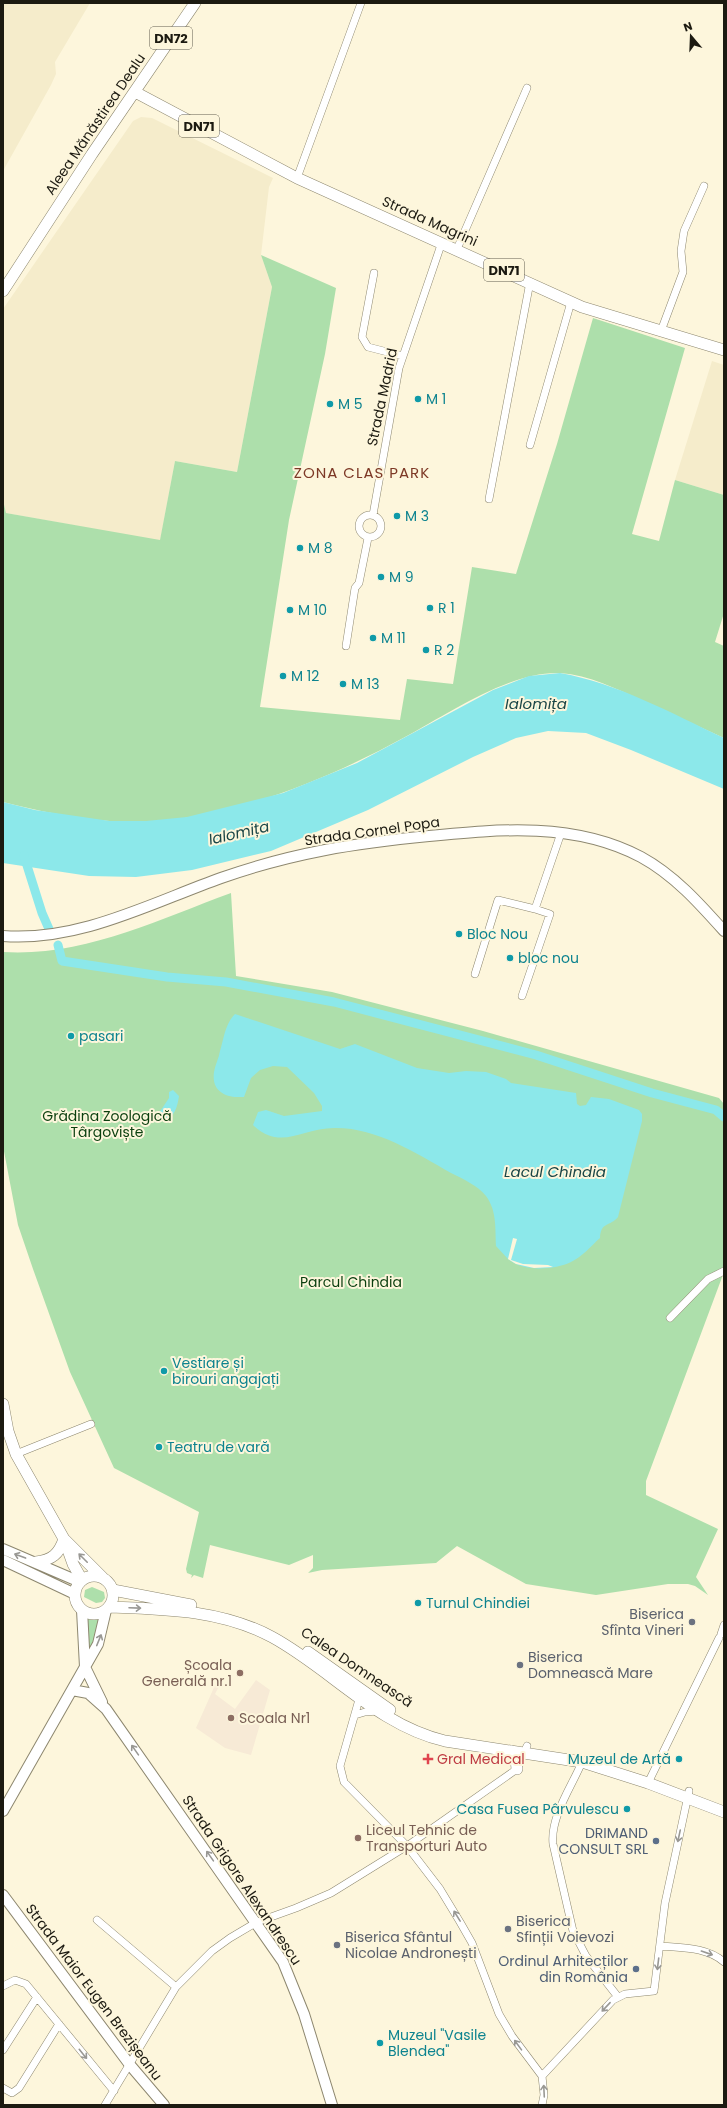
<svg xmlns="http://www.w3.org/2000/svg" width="727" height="2108" font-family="Poppins,sans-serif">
<rect width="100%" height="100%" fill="#fdf6dc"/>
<path fill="#f5eccb" d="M 3,3 L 90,3 L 55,62 L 56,74 L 51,85 L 3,171 Z
M 141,117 L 152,118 L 273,178 L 269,187 L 261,255 L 272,287 L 237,472 L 175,461 L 160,541 L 6,513 L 3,500 L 3,309 L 133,121 Z
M 712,361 L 724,365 L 724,495 L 675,480 Z"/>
<path fill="#f7ead6" d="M 256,1680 L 270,1690 L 251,1755 L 225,1748 L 196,1728 L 216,1683 L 220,1684 L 215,1694 L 235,1709 Z"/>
<path fill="#addfab" d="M 261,255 L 336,288 L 325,354 L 289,520 L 260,707 L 400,720 L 407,679 L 453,684 L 472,567 L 516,574 L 557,444 L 593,318 L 685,348 L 632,534 L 659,541 L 675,480 L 724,495 L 724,613 L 715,642 L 724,646 L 724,738 C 697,726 670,713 643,701 C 617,689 589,675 560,673 C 510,671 448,714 405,737 C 321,783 207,830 109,821 C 73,818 38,811 3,802 L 3,500 L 6,513 L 160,540 L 175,461 L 237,472 L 272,287 Z
M 231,893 L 236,976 L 332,992 L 483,1031 L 719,1098 L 724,1104 L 724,1272 L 646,1481 L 646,1495 L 718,1529 L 696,1577 L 708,1595 L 695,1586 L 688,1584 L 668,1584 L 596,1595 L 526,1584 L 457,1546 L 436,1563 L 322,1570 L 308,1573 L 313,1568 L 313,1555 L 289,1565 L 210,1545 L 203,1578 L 194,1575 L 191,1578 L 192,1575 L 187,1573 L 186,1569 L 199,1512 L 114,1468 L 70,1372 L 33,1269 L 18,1225 L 3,1146 L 3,952 C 83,957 157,920 231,893 Z
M 92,1587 L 104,1592 L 105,1598 L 102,1602 L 96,1603 L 84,1597 L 85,1590 Z
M 88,1619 L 93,1620 L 100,1619 L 93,1644 L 87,1656 Z"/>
<path fill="#8ce8ea" d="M 560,673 C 617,683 671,713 724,738 L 724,789 L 631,750 L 586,733 L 548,731 L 516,738 L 473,757 L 368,810 L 271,851 L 192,870 L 136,877 L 89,876 L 3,863 L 3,802 L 35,810 L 110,821 L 146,821 L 187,817 L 283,793 L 357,763 L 493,690 L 529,676 Z
M 235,1014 L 340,1049 L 355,1044 L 417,1068 L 449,1073 L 466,1071 L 486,1072 L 506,1079 L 511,1083 L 576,1093 L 577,1104 L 580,1106 L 586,1105 L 591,1097 L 609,1099 L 639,1110 L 642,1114 L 642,1121 L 618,1217 C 610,1227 601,1221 600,1238 C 591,1246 582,1257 571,1262 C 554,1270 523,1272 508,1259 C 504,1255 500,1250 496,1246 C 495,1228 497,1211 486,1196 C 477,1185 463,1179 451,1173 C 416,1153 377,1128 336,1128 C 303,1127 281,1152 253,1125 L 258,1112 L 266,1110 L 284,1116 L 322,1111 L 322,1106 L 314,1093 L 287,1067 L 273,1066 L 260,1070 L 251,1078 L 244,1097 C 228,1098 211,1093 214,1072 C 215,1065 219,1058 220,1051 C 224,1038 225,1024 235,1014 Z
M 173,1090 L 179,1096 C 177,1109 174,1119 160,1121 L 159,1113 L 169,1098 L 169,1092 Z"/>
<path fill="#fdf6dc" d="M 513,1238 L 517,1239 L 511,1260 L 523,1264 L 548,1265 L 553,1267 L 534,1268 L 516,1264 L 508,1259 Z"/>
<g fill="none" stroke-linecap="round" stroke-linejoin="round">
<path stroke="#8ce8ea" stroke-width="9" d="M 24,856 L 42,913 L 49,929
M 58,945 L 62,961 L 167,977 L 226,982 L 334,1002 L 536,1055 L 652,1093 L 716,1110 L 724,1117"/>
<g stroke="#8d876f" stroke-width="8">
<path id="street" d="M 297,178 L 361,3
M 457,249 L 527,88
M 374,273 L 362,337 L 368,347 L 403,356
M 661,331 L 683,272 L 681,251 L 684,231 L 704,186
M 530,445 L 571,302
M 489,499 L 530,282
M359 526a11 11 0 1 1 22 0a11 11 0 1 1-22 0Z
M 373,515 L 399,368 L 442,242
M 346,646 L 355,588 L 359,583 L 368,538
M 475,974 L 498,900 L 535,909 L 561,833
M 522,996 L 550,914 L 535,909
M 670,1318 L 708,1279 L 724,1271
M 16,1454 L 91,1424
M 721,1634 L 724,1625
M 360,1696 L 340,1766 L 344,1782 L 407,1846 L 440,1889 L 460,1922 L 472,1943 L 499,2014 L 512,2036 L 542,2076 L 544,2095 L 542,2105
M 355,1715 L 365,1712 L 378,1711
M 582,1762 C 572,1786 550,1817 553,1844 L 573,1931 L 586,1956 L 618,1997
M 648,1783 L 719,1638
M 97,1920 L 176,1987
M 660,1946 C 682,1948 707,1947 724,1962
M 3,1986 L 15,1980 L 26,1984 L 114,2091
M 3,2050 L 37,1997
M 542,2076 L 613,2000 L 625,1994 L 654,1991 L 665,1903 L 689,1791
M 3,2088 L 12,2093 L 19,2088 L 59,2024
M 105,2105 L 176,1987 L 212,1951 L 230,1938 L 257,1922 L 296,1908 L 331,1893 L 407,1846 L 517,1769 L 527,1746"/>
</g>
<g stroke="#8d876f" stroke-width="12">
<path id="secondary" d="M 3,936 C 79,942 151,903 221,878 C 292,853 355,843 429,836 C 500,829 575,822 641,857 C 674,875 699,903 724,931
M 3,1549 L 80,1582
M 3,1560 L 75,1594
M 82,1610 L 85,1667 L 102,1702
M 72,1690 L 88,1693 L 106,1709 L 283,1962 L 304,2014 L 332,2105
M 3,1811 L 98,1644 L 106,1610
M 3,1895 L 130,2065 L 164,2105"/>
</g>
<g stroke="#8d876f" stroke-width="12">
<path id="primary" d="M 135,92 L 297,178 L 582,307 L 724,350
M 3,291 L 92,154 L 195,3
M 3,1404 L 8,1431 L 16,1454 L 64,1539 L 73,1564 L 82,1580
M 65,1540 L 102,1577
M 36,1562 C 52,1560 59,1554 64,1539
M75 1595a19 19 0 1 1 38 0a19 19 0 1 1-38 0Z
M 113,1590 L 191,1605
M 110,1607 C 165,1609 222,1610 272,1637 C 331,1669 377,1725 445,1741 L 582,1762 L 648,1783 L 724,1812
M 308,1652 L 390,1710
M 512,1751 L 516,1759 L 517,1769"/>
</g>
<use href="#street" stroke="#fff" stroke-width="7"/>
<use href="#secondary" stroke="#fff" stroke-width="10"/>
<use href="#primary" stroke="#fff" stroke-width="11"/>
</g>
<defs><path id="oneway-shaft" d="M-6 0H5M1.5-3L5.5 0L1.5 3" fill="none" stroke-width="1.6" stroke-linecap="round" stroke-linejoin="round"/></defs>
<g stroke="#999894">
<use href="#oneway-shaft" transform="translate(20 1556) rotate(-160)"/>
<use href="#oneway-shaft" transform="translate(83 1558) rotate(-135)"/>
<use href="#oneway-shaft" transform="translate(135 1608) rotate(2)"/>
<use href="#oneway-shaft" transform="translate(99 1640) rotate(-68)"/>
<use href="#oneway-shaft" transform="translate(135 1750) rotate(-125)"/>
<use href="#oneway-shaft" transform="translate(679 1836) rotate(102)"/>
<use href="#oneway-shaft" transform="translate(210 1856) rotate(-125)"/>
<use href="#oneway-shaft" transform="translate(457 1916) rotate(-122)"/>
<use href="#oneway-shaft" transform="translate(707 1953) rotate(19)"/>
<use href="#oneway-shaft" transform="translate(658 1964) rotate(97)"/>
<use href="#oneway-shaft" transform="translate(606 2007) rotate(133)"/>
<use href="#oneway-shaft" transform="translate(518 2045) rotate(-126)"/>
<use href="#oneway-shaft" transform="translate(83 2054) rotate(51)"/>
<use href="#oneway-shaft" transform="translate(544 2091) rotate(-93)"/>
</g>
<g fill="#0f9aa8" stroke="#fdf6dc" stroke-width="1.5">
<circle cx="418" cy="399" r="4"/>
<circle cx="330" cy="404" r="4"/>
<circle cx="397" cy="516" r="4"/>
<circle cx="300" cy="548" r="4"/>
<circle cx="381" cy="577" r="4"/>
<circle cx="430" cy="608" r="4"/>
<circle cx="290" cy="610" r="4"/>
<circle cx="373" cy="638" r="4"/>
<circle cx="426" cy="650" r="4"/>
<circle cx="283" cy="676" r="4"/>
<circle cx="343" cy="684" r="4"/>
<circle cx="459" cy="934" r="4"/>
<circle cx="510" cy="958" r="4"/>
<circle cx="71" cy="1036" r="4"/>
<circle cx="164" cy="1371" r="4"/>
<circle cx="159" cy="1447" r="4"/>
<circle cx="418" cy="1603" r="4"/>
<circle cx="679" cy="1759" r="4"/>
<circle cx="627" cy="1809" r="4"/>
<circle cx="380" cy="2043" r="4"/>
</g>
<g fill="#6b7280" stroke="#fdf6dc" stroke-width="1.5">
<circle cx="692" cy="1622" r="4"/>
<circle cx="520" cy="1665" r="4"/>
<circle cx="508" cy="1929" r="4"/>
<circle cx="337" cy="1945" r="4"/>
</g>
<g fill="#8d6e63" stroke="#fdf6dc" stroke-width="1.5">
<circle cx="240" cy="1673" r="4"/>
<circle cx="231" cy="1718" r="4"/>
<circle cx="358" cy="1838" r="4"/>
</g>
<path fill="#e0444e" stroke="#fdf6dc" stroke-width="1.5" d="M426 1753h4v4h4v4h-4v4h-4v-4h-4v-4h4z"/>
<g fill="#5c6f8a" stroke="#fdf6dc" stroke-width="1.5">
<circle cx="656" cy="1841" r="4"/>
<circle cx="636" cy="1969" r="4"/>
</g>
<g text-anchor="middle" stroke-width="4" stroke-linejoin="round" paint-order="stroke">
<g fill="#fdf6dc" stroke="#605c4e" stroke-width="1">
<rect x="150" y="27" width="42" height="22" rx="3"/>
<rect x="179" y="115" width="40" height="22" rx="3"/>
<rect x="484" y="259" width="40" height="22" rx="3"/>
</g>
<g font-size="13" font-weight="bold" fill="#1c1a11">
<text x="171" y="43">DN72</text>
<text x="199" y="131">DN71</text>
<text x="504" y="275">DN71</text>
</g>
<g font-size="14" fill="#1c1a11" stroke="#fdf6dc">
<text transform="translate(95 124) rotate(-56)" y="5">Aleea Mănăstirea Dealu</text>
<text transform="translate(430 221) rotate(24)" y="5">Strada Magrini</text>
<text transform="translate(382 397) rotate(-78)" y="5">Strada Madrid</text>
<text transform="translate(372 831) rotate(-8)" y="5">Strada Cornel Popa</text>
<text transform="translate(357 1667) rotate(34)" y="5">Calea Domnească</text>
<text transform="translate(242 1880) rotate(56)" y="5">Strada Grigore Alexandrescu</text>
<text transform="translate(94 1992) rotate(53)" y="5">Strada Maior Eugen Brezișeanu</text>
</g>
<g font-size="14" fill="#0d838f" stroke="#fdf6dc" text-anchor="start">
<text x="426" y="404">M 1</text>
<text x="338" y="409">M 5</text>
<text x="405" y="521">M 3</text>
<text x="308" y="553">M 8</text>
<text x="389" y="582">M 9</text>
<text x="438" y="613">R 1</text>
<text x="298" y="615">M 10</text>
<text x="381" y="643">M 11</text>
<text x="434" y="655">R 2</text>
<text x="291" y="681">M 12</text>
<text x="351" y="689">M 13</text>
<text x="467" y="939">Bloc Nou</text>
<text x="518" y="963">bloc nou</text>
<text x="79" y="1041">pasari</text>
<text x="172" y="1368">Vestiare și<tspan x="172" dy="16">birouri angajați</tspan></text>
<text x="167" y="1452">Teatru de vară</text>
<text x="426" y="1608">Turnul Chindiei</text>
<text x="671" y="1764" text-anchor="end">Muzeul de Artă</text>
<text x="619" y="1814" text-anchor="end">Casa Fusea Pârvulescu</text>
<text x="388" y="2040">Muzeul "Vasile<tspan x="388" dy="16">Blendea"</tspan></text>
</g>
<g font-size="14" fill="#0a3f0e" stroke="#fdf6dc">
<text x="107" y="1121">Grădina Zoologică<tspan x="107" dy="16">Târgoviște</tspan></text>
<text x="351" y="1287">Parcul Chindia</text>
</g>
<g font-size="14" fill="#5b616d" stroke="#fdf6dc" text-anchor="start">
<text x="684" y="1619" text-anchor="end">Biserica<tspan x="684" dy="16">Sfînta Vineri</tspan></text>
<text x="528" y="1662">Biserica<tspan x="528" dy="16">Domnească Mare</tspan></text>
<text x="516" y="1926">Biserica<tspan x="516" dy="16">Sfinții Voievozi</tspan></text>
<text x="345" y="1942">Biserica Sfântul<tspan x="345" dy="16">Nicolae Andronești</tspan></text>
</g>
<g font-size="14" fill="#785e54" stroke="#fdf6dc" text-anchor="start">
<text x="232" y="1670" text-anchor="end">Școala<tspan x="232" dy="16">Generală nr.1</tspan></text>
<text x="239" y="1723">Scoala Nr1</text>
<text x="366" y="1835">Liceul Tehnic de<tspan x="366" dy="16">Transporturi Auto</tspan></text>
</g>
<g font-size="14" fill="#be3a42" stroke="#fdf6dc" text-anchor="start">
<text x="437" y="1764">Gral Medical</text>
</g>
<g font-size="14" fill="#4e5e75" stroke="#fdf6dc" text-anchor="end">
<text x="648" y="1838">DRIMAND<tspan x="648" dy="16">CONSULT SRL</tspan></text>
<text x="628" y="1966">Ordinul Arhitecților<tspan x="628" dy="16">din România</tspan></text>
</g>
<g font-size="15" letter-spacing="1" fill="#7d3926" stroke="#fdf6dc">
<text x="362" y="478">ZONA CLAS PARK</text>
</g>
<g font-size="15" font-style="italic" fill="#1a4546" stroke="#fdf6dc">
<text x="536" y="709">Ialomița</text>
<text transform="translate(239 833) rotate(-13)" y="5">Ialomița</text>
<text x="555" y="1177">Lacul Chindia</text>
</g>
</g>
<rect width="727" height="2108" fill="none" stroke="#1c1a11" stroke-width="8"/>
<g transform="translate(691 36) rotate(341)" stroke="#fdf6dc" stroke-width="3" paint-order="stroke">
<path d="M0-3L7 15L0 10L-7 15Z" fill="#1c1a11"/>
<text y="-6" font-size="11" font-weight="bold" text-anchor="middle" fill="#1c1a11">N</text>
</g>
</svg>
